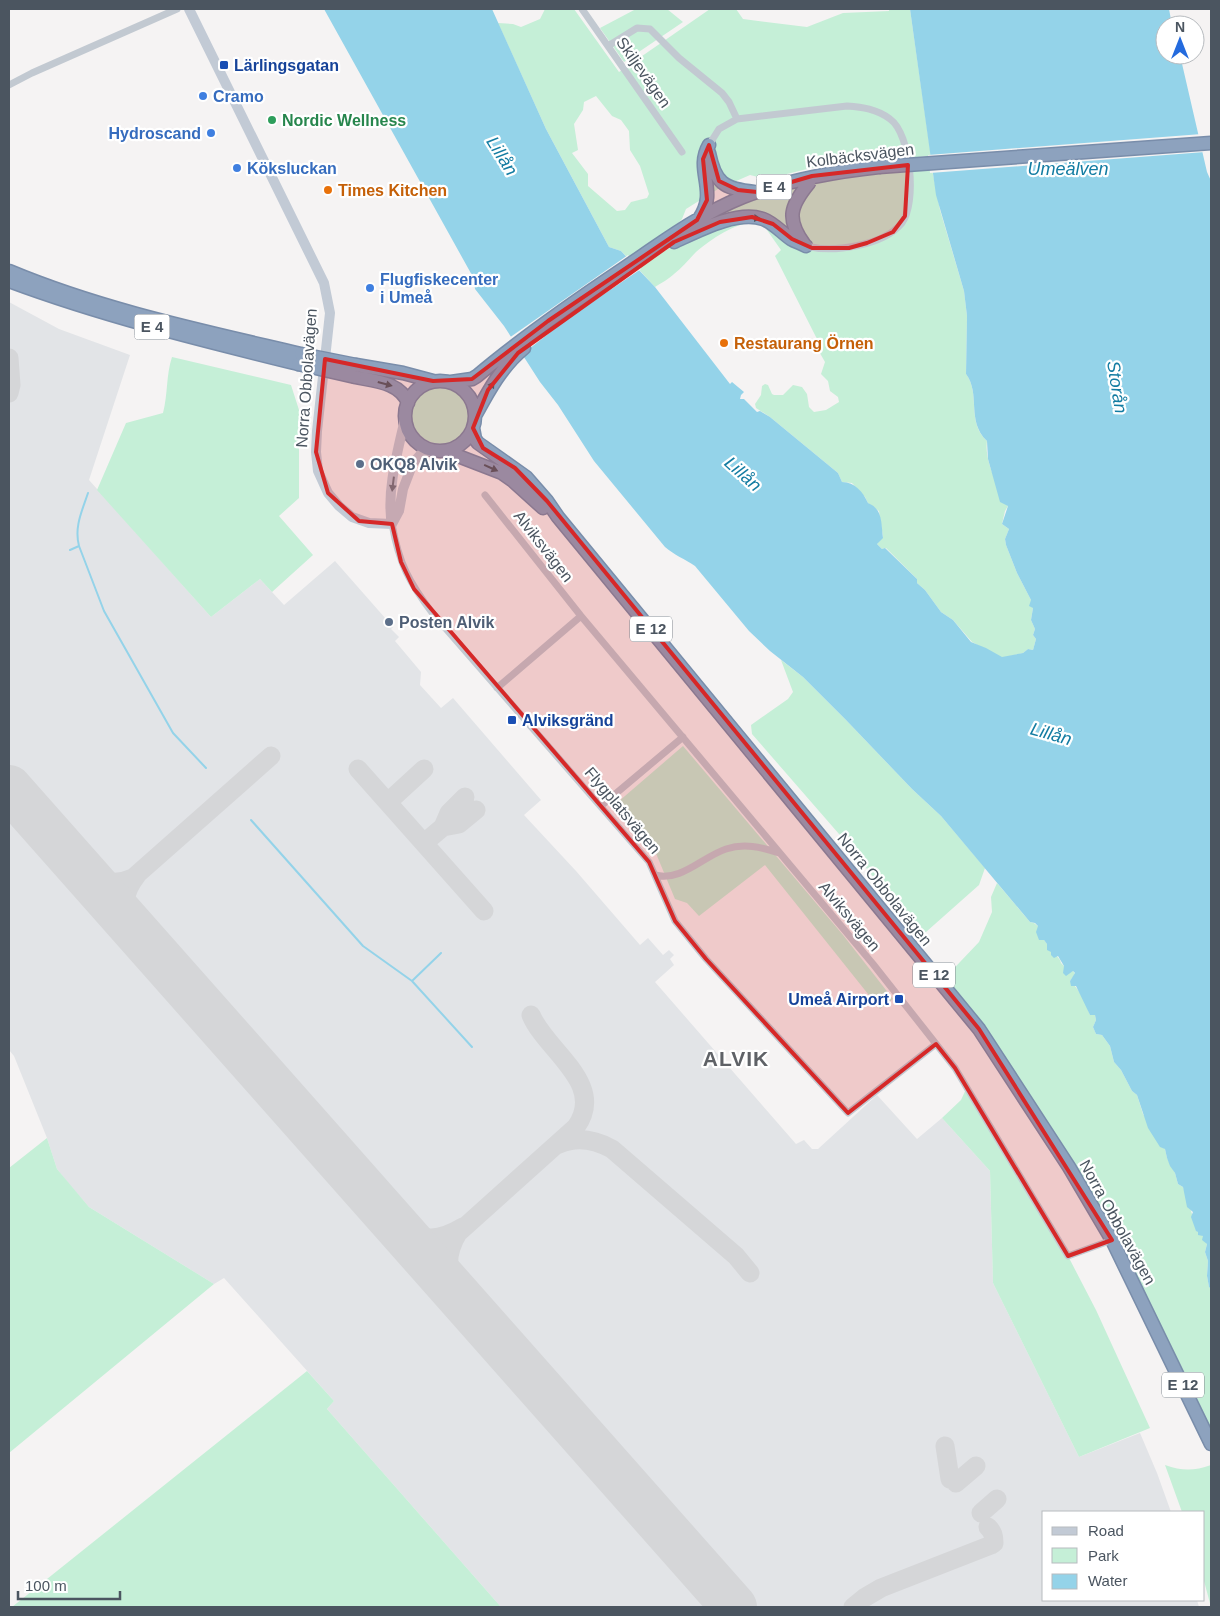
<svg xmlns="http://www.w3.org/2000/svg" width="1220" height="1616" font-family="Arial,sans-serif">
<rect width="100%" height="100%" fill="#f5f3f3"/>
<path fill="#e2e4e7" d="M 9,302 L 59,329 L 130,355 L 89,480 L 211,617 L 260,579 L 284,605 L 335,561 L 393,627 L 391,629 L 399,637 L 395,641 L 421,672 L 420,685 L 441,708 L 453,698 L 541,800 L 524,815 L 576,871 L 640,945 L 648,938 L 663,955 L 669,950 L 674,955 L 670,959 L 674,965 L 655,982 L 796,1144 L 804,1140 L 812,1149 L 818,1149 L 877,1095 L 917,1139 L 942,1118 L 990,1171 L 993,1283 L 1079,1457 L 1140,1433 L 1157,1473 L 1171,1512 L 1044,1512 L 1044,1600 L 1197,1600 L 1199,1607 L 501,1607 L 327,1409 L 334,1401 L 224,1278 L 214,1284 L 89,1207 L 69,1184 L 57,1169 L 47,1138 L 14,1056 L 9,1050 Z"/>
<path fill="#c5efd7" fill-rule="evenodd" d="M 545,9 L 574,9 L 619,72 L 710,9 L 736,9 L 743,19 L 807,27 L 843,13 L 889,11 L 889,9 L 910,9 L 931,156 L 827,164 L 771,178 L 762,178 L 750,175 L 718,189 L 686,209 L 682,219 L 674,228 L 628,258 L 621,251 L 609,247 L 546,129 L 498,23 L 513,24 L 521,27 L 540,19 ZM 596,96 L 612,116 L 621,120 L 629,131 L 630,150 L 640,166 L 649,194 L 647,198 L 631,202 L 625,210 L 617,211 L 588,186 L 588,174 L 572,153 L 578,150 L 574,124 L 583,110 L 584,102 Z
M 636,9 L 667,9 L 683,22 L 624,62 L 600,28 Z
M 931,164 L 940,210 L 964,291 L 967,316 L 966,374 C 981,394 966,422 987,441 C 984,462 999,488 1008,506 L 1005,511 L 1002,524 L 1009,529 L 1005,539 L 1006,545 L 1017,573 L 1031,600 L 1033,608 L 1031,620 L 1035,629 L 1033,635 L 1036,639 L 1033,650 L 1028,649 L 1023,653 L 1002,658 L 972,642 L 953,620 L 941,612 L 925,590 L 917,583 L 917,579 L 886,548 L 882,549 L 877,544 L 883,537 L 879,511 L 868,503 L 865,497 L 852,483 L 842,482 L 838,473 L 770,417 L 756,408 L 755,404 L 761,395 L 762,386 L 765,384 L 768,385 L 772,394 L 774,395 L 783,395 L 793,385 L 802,387 L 807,394 L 809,407 L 814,412 L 826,410 L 839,402 L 838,397 L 830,391 L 828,381 L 821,374 L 825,362 L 817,348 L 816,337 L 775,256 L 781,250 L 762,223 C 739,219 713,238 696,252 C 689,259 682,268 674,274 C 669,279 661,283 655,287 L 632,262 L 659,243 L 665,251 C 685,238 704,222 726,211 C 790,181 862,174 931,164 Z
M 172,357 L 291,385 L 299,410 L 299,498 L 279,516 L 313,555 L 272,592 L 260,579 L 211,617 L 97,490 L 126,423 L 163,413 C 168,394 166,375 172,357 Z
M411 414a30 30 0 1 1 60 0a30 30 0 1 1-60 0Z
M 781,660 L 803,677 L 846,720 L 912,789 L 941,816 L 985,868 L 979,885 L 926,932 L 919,934 L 839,834 L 752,734 L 751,725 L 788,699 L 793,692 Z
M 683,746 L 843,935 L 893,999 L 880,1009 L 765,865 L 699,916 L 687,903 L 675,899 L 655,851 L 618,802 Z
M 997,883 L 1030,922 L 1034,923 L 1039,927 L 1044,940 L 1060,960 L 1061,963 L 1070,972 L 1073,971 L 1075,974 L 1070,981 C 1078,987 1087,1005 1090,1015 L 1095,1015 L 1096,1020 L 1093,1027 L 1096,1034 L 1102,1035 L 1110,1046 L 1114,1062 L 1121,1070 L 1132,1091 L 1137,1095 L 1143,1114 L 1165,1149 L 1167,1158 L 1175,1173 L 1178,1184 L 1183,1187 L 1198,1232 L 1203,1236 L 1207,1244 L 1205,1252 L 1208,1261 L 1207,1276 L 1209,1287 L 1211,1289 L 1211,1444 L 1112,1240 L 941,982 L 979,942 L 992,912 L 991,897 Z
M 967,1087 L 1068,1256 L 1096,1310 L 1150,1428 L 1079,1457 L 993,1283 L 990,1171 L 942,1118 L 961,1100 Z
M 47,1138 L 57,1169 L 89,1207 L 214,1284 L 9,1453 L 9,1168 Z
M 307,1371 L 334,1401 L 327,1409 L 501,1607 L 12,1607 Z
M 1165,1465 C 1182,1471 1194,1471 1211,1465 L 1211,1607 L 1204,1581 L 1204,1512 L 1182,1512 Z"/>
<path fill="#94d3e9" d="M 324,9 L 492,9 L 546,129 L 609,247 L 621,251 L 655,287 L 730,384 L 732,382 L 744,392 L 741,395 L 740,399 L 744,399 L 757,412 L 760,411 L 770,417 L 838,473 L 842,482 C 855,482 863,492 868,503 C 883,509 881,523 883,538 L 877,544 L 882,549 L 885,548 L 917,579 L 917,583 L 925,590 L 941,612 L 953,620 L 971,642 L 986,648 L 1002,657 L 1023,653 L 1028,649 L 1033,650 L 1036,639 L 1033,635 L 1035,629 L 1031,620 L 1033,608 L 1029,606 L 1031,600 L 1017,573 L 1006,545 L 1005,539 L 1009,529 L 1002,524 L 1008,506 L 1000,502 L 988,459 L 987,441 C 966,421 981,394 966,374 L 967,316 L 964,291 L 936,195 L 910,9 L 1169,9 L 1172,25 L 1165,25 L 1165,55 L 1180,55 L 1207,172 L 1211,181 L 1211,1289 L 1209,1287 L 1207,1276 L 1208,1261 L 1205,1252 L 1207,1244 L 1202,1240 L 1203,1236 L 1198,1235 L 1198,1232 L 1196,1231 L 1191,1217 L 1193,1212 L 1187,1207 L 1183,1187 L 1178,1184 L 1175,1173 L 1170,1166 L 1167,1158 L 1165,1149 L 1160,1147 L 1148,1128 L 1137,1095 L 1132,1091 L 1121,1070 L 1114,1062 L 1110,1046 L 1102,1035 L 1096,1034 L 1093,1027 L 1096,1020 L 1095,1015 L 1090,1015 L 1076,986 L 1071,986 L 1070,981 L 1075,973 L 1073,971 L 1066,976 L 1063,973 L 1064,966 L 1058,956 L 1054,958 L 1051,955 L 1051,952 L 1047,950 L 1047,944 L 1044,940 L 1039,940 L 1036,932 L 1038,926 L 1035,923 L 1030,922 L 941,816 L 912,789 L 846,720 L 803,677 L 770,651 L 749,631 L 695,566 C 685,559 674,555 665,547 L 594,461 L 558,405 L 540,382 L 504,326 L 475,289 L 473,277 Z"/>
<path fill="#f5f3f3" d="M 1202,134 L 1205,152 L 930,173 L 928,155 Z
M 628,255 L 641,269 L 566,320 L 520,356 L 509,338 Z"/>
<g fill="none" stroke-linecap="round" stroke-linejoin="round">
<path stroke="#94d3e9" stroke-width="2" d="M 79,546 C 74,527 82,511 88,493
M 70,550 L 79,546 L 104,611 L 173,733 L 206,768
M 251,820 L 363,946 L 412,981 L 472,1047
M 412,981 L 441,953"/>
<path stroke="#d5d6d8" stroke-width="19" d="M 9,358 L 11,385 L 9,393
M 358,769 L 484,911
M 388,802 L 424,769
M 443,827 L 459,824 L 476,810
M 424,843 L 443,827 L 449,813 L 465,797
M 76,864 C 94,877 109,889 133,878 L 271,756
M 136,932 C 123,909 120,897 137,875
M 559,1144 C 577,1136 594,1139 612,1149 L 736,1256 L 750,1273
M 398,1227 C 424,1240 436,1243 463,1227
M 457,1295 C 446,1273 445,1254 458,1233 L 576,1127 C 607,1084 546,1051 531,1015
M 945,1446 L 950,1479
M 956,1483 L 976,1466
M 981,1513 L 997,1499
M 853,1607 L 864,1598 L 881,1588 L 991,1545 L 994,1543 C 994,1536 993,1532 988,1527"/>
<path stroke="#d5d6d8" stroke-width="46" d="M 9,788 L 734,1607"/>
<g stroke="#798daa" stroke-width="15">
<path id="highway" d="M 709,153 C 715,183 724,189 754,192
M 699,219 C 719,190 694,171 709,145
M 674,242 C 698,231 737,210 763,219 C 774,223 782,233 791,239 C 796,242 801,243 806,246
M 804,244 C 786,219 790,206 809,183
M 9,271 C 102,310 203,331 301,354
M 9,281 C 103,316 201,340 298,364
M 356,365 L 403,373 L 433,381
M 355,377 C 374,381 400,382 408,403
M405 416a35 35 0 1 1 70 0a35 35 0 1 1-70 0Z
M 451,382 L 472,379 L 477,376 C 522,338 571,304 620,271 C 660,244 698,215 743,197 C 788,180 832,172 879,167
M 476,414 C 489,390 502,366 524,348
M 473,428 L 475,439 L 478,443 L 526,477 L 547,501 L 558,517 L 979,1029 L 1069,1167 L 1112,1240 L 1211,1444
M 445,451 L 502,473 L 512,480 L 543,508"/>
</g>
<path stroke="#c2c9d1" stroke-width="7" d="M 582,9 L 682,152
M 608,46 L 637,28 L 650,29 L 679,58 L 722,93 L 729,102 L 737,119 L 719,129 L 709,145
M 9,85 L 32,73 L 177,9
M 737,119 L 847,106 C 862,107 877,109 890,119 C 911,134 917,203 902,223 C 883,246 833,253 806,246
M 485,495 L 581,616 L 873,964 L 955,1068 L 1068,1256 L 1112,1240
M 392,524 C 399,564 409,582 433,614 L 649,862 L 675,921 L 706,959 L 848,1113 L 936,1044
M 497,688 L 581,616
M 601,806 L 683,737
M 655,875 C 681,882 702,857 726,849 C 744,843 761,847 779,853"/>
<path stroke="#c2cad5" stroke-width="10" d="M 189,9 L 324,283 L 330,313 L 317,431 L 316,452 L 318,471 L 328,493 L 339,506 L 352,517 L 369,523 L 392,524
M 392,524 C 386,492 398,450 405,419
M 392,524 L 399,511 L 403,489 L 413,463 L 421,454 L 432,450"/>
<use href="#highway" stroke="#8da2be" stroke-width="12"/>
<g stroke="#798daa" stroke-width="15" stroke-linecap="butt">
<path id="highway-bridge" d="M 879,167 L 1211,143
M 301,354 L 356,365
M 298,364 L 355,377"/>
</g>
<use href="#highway-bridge" stroke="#8da2be" stroke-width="12"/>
</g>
<defs><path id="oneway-solid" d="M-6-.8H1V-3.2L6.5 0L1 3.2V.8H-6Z" transform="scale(1.25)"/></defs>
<g fill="#4e5965">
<use href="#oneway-solid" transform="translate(753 218) rotate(4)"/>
<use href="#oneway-solid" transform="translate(385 384) rotate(15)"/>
<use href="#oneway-solid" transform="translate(490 388) rotate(-57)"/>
<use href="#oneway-solid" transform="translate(491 468) rotate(24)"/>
</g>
<use fill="#6f7883" href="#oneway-solid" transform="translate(393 484) rotate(97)"/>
<path fill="#d62828" fill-opacity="0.2" stroke="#d62828" stroke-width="4" stroke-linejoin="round" d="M 709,145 L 719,181 L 738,190 L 757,192 L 812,176 L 908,165 L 905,216 L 893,232 L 867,243 L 849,248 L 812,248 L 792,239 L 773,224 L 752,217 L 720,222 L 674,242 L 518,353 L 488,390 L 473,428 L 483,448 L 515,468 L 547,501 L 979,1029 L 1112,1240 L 1068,1256 L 955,1068 L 936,1044 L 848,1113 L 706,959 L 675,921 L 649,862 L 414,589 L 401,562 L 392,524 L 359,521 L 328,493 L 316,452 L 325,359 L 433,381 L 472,379 L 548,321 L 697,220 L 707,200 L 703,159 Z"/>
<g fill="#1a4fb4" stroke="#fff" stroke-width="2">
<rect x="219" y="60" width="10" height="10" rx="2.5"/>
<rect x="507" y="715" width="10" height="10" rx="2.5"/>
<rect x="894" y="994" width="10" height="10" rx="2.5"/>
</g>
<g fill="#3f7fe0" stroke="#fff" stroke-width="2">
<circle cx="203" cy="96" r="5"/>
<circle cx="211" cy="133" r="5"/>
<circle cx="237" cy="168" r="5"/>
<circle cx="370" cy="288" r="5"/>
</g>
<circle fill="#2e9e5b" stroke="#fff" stroke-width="2" cx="272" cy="120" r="5"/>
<g fill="#e8710a" stroke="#fff" stroke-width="2">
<circle cx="328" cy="190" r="5"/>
<circle cx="724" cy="343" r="5"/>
</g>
<g fill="#5c6f8a" stroke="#fff" stroke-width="2">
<circle cx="360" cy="464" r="5"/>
<circle cx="389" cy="622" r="5"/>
</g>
<g text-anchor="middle" stroke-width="4.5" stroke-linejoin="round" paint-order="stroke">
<g fill="#fff" stroke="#818890" stroke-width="1">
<rect x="756.5" y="174.5" width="35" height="25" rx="4"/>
<rect x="134.5" y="314.5" width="35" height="25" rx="4"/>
<rect x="630" y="616.5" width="42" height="25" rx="4"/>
<rect x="913" y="962.5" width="42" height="25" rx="4"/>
<rect x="1162" y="1372.5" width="42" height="25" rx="4"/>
</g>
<g font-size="15" font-weight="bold" fill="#4b5560">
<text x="774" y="192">E 4</text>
<text x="152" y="332">E 4</text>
<text x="651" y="634">E 12</text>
<text x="934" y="980">E 12</text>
<text x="1183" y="1390">E 12</text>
</g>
<g font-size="16" font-weight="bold" fill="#164399" stroke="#fff" text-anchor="start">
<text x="234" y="71">Lärlingsgatan</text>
<text x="522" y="726">Alviksgränd</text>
<text x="889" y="1005" text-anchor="end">Umeå Airport</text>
</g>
<g font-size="16" fill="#4b5560" stroke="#fff">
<text transform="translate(644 72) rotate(55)" y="6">Skiljevägen</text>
<text transform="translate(860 155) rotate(-7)" y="6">Kolbäcksvägen</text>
<text transform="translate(306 378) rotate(-86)" y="6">Norra Obbolavägen</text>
<text transform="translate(544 546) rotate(52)" y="6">Alviksvägen</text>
<text transform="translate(623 810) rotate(50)" y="6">Flygplatsvägen</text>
<text transform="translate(885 889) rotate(51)" y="6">Norra Obbolavägen</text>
<text transform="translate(850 916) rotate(50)" y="6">Alviksvägen</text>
<text transform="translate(1118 1222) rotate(61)" y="6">Norra Obbolavägen</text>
</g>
<g font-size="16" font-weight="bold" fill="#366cbe" stroke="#fff" text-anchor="start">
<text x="213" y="102">Cramo</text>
<text x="201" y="139" text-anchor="end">Hydroscand</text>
<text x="247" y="174">Köksluckan</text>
<text x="380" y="285">Flugfiskecenter<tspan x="380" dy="18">i Umeå</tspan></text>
</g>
<g font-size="16" font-weight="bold" fill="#27864d" stroke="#fff" text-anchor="start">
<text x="282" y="126">Nordic Wellness</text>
</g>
<g font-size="16" font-weight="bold" fill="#c56008" stroke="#fff" text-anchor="start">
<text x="338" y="196">Times Kitchen</text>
<text x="734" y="349">Restaurang Örnen</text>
</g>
<g font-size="16" font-weight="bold" fill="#4e5e75" stroke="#fff" text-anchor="start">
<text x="370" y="470">OKQ8 Alvik</text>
<text x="399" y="628">Posten Alvik</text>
</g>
<g font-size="18" font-style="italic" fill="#137ca2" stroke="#fff">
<text transform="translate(502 156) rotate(58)" y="6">Lillån</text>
<text x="1068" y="175">Umeälven</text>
<text transform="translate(1117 387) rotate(81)" y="6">Storån</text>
<text transform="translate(743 474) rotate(42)" y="6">Lillån</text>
<text transform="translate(1051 734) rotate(16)" y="6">Lillån</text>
</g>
<g font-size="21" font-weight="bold" letter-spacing="1" fill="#5f6267" stroke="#fff">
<text x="736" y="1066">ALVIK</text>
</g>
</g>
<rect width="1220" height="1616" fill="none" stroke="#4b5560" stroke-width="20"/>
<rect x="1042" y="1511" width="162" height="90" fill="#ffffff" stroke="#b7bbbf"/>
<rect x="1052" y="1527" width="25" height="8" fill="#c2cad5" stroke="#b7bbbf"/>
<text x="1088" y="1536" font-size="15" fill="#4b5560">Road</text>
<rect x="1052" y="1548" width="25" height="15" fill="#c5efd7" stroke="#b7bbbf"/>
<text x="1088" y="1561" font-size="15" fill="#4b5560">Park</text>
<rect x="1052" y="1574" width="25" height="15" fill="#94d3e9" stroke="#b7bbbf"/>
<text x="1088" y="1586" font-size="15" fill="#4b5560">Water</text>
<g transform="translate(1180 40)"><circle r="24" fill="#ffffff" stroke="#b7bbbf"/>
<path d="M0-4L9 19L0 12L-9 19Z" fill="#246bde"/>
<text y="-8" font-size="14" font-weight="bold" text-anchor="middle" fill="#4b5560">N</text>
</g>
<path d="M18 1591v8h102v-8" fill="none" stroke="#4b5560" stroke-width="2.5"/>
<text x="25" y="1591" font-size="15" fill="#4b5560" stroke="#ffffff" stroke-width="4" paint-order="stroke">100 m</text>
</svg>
